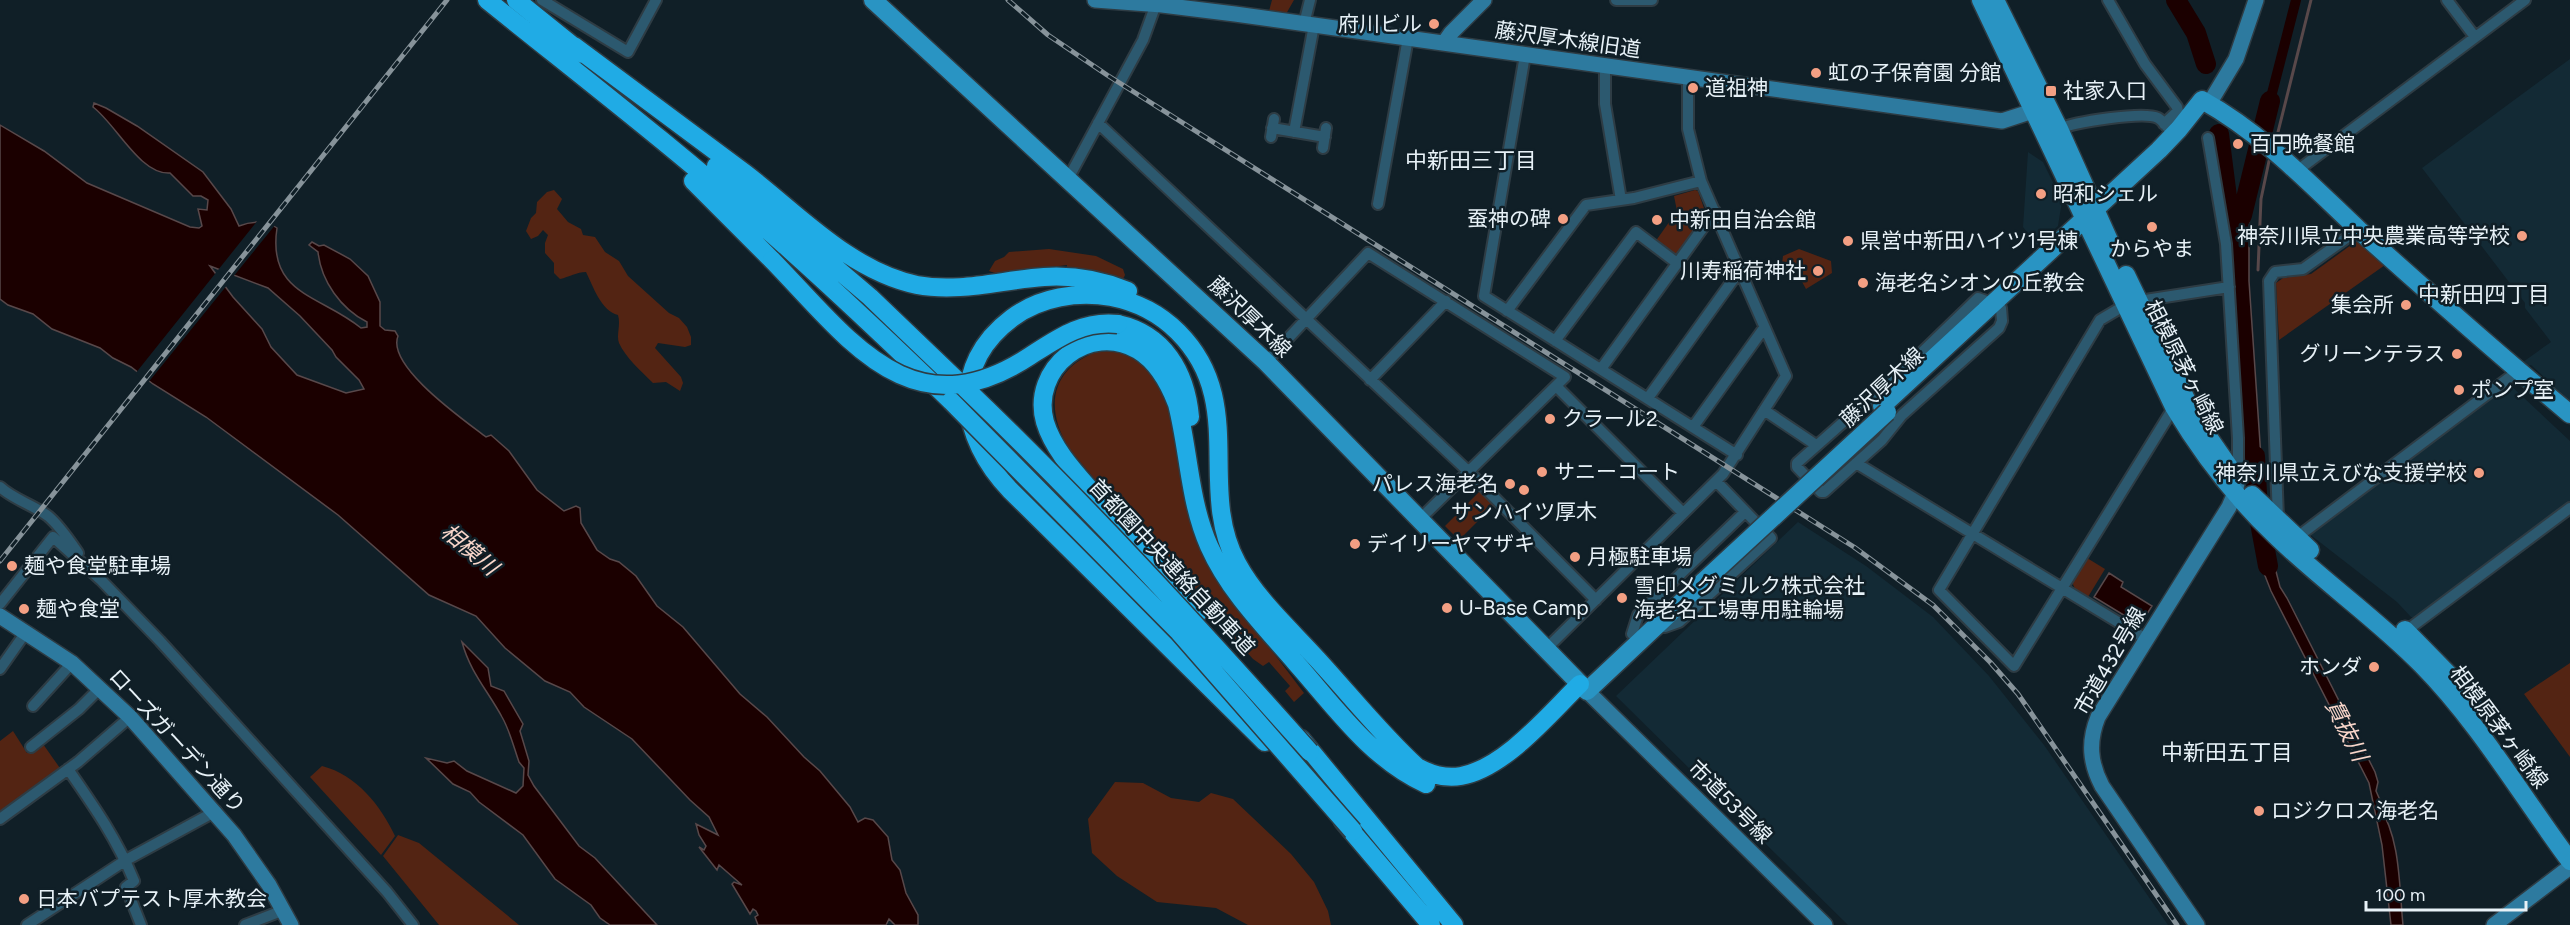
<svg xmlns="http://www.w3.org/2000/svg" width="2570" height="925" font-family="Figtree,'Noto Sans JP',sans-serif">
<rect width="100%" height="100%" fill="#101f27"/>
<path fill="#132a35" d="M 2570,59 L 2570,404 L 2542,379 L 2543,376 L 2531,365 L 2527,366 L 2523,362 L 2551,342 L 2525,308 L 2525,303 L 2422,168 Z
M 2028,152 L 2043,162 L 2062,201 L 2058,226 L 2037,245 L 2023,227 Z
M 2508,383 L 2570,441 L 2570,505 L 2418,618 L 2411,617 L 2397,602 L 2308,533 Z
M 1798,522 L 1866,566 L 1933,617 L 1989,676 L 2044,745 L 2168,925 L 1848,925 L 1616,696 Z"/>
<path fill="#532413" d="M 1272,0 L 1294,0 L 1286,14 L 1269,11 Z
M 554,190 L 562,199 L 557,209 L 568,222 L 581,229 L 583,235 L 595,237 L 605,252 L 619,261 L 628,276 L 669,313 L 679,318 L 687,327 L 691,337 L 691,345 L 685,347 L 658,343 L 655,348 L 681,377 L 683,383 L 680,391 L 666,382 L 653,383 C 642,372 625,357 619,343 C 616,335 621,325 618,315 C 601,311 593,286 586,272 C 577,272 569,277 560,279 L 554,273 L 554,263 L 545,253 L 545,243 L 548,235 L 543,230 L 538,236 L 531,239 L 526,231 L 531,218 L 536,213 L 537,202 L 547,192 Z
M 1695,190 L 1698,191 L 1706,214 L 1676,256 L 1655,242 L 1677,211 L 1674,196 Z
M 2358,240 L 2385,265 L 2279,340 L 2276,283 L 2283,278 L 2311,274 Z
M 1049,249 L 1096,256 L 1123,269 L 1125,275 L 1123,279 L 1105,273 L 1067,267 L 1067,265 L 998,274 L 989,271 L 995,261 L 1004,257 L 1009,252 Z
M 1799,249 L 1831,261 L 1832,273 L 1806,289 L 1801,280 L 1794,277 L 1782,264 L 1783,256 Z
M 1101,350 C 1135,351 1146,365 1165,391 L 1235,602 L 1304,693 L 1294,702 L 1285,691 L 1290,686 L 1269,662 L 1263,666 L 1253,659 L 1165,562 L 1070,450 C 1043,407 1051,367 1101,350 Z
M 1480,491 L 1496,503 L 1459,540 L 1445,526 Z
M 2087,558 L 2105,569 L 2088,597 L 2075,589 L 2072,582 Z
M 2570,663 L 2570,757 L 2524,694 Z
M 13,731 L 27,753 L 30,753 L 43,744 L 62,771 L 0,816 L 0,741 Z
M 322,766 C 357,775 381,806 395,836 L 381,855 L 310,777 Z
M 1115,782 L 1143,783 L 1171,798 L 1199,802 L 1211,793 L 1233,799 L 1291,854 L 1314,882 L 1328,911 L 1331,925 L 1248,925 L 1216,908 L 1157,902 L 1117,876 L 1092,853 L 1088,819 Z
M 398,835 L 419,843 L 519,925 L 439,925 L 383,856 Z"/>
<path fill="#1b0000" stroke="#58484a" stroke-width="1.5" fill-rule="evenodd" d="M 94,103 L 106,108 L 137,126 L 203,172 L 231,209 L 239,226 C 251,221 266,220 277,228 C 267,295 321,295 361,328 L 367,327 L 367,322 C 341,309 321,281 318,252 L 309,245 L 312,242 L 319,246 L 324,245 L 350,259 L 368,276 L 380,302 L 380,326 L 385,330 L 395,331 L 398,336 C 386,366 464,420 486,437 L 491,435 L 509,451 L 537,490 L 564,511 L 576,506 L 580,508 L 581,523 L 597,550 L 610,559 L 619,562 L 636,576 L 657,606 L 683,627 L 740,694 L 767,717 L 804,757 L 820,771 L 850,807 L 858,822 L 865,818 L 873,820 L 888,837 L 892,860 L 900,870 L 906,893 L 918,915 L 918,925 L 895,925 L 889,919 L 886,925 L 758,925 L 755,917 L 758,915 L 756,911 L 753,909 L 750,914 L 732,884 L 734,882 L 742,885 L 719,865 L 717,870 L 699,847 L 704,850 L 706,846 L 699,835 L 696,824 L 718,835 L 709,817 L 690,800 L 632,739 L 584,707 L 570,692 L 545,681 L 505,648 L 476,616 L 429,595 L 338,515 L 206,417 L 153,384 L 131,367 L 113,358 L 100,348 L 52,329 L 33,314 L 8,305 L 0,299 L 0,125 L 44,151 L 87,183 L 190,227 L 199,228 L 202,226 L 198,209 L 207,210 L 208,200 L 201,196 L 193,196 L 170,173 C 140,175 116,124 93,107 ZM 210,266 L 268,288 L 300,316 L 332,350 L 336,357 L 359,380 L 364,389 L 346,393 L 297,375 L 271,347 L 262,329 L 233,297 Z
M 2249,210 L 2249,281 L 2263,487 L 2246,469 L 2243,444 L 2235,299 L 2227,214 Z
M 2253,532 L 2270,548 L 2280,587 L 2287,598 L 2375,772 L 2378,782 L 2376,791 L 2380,800 L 2379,806 C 2401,839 2399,887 2403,925 L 2391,925 L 2382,845 L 2369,783 L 2271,591 L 2260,563 Z
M 2109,573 L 2123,582 L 2121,587 L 2152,606 L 2140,625 L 2094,597 Z
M 462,642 L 488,668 L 491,686 L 504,691 L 523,724 L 520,731 L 529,761 L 528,775 L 534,786 L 579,846 L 595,858 L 657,925 L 610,925 L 600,918 L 591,905 L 555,879 L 523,835 L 479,802 L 470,792 L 453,784 L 426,758 L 447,763 L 454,761 L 467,771 L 516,793 L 523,786 L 524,768 L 519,762 C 514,748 510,731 502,717 C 488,691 470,672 462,642 Z"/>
<path fill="#101f27" d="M 258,220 L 271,221 L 276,224 L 233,277 L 218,271 L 228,284 L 147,384 L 135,374 Z"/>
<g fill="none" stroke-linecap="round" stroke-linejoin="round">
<path stroke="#58484a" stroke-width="3" d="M 2278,132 L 2311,0
M 2258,270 L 2261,199 L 2269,161"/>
<path stroke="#1b0000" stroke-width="10" d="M 2270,101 L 2296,0"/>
<path stroke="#1b0000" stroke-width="20" d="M 2176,0 L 2196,33 L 2206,64
M 2219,134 L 2229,213 L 2235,238
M 2234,233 L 2242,215 L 2270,101
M 2255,456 L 2258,512 L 2268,566"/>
<g stroke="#2e3c44" stroke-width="14">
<path id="street" d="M 542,0 L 628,52 L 656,0
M 1616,0 L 1652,0
M 2108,0 L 2145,64 L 2177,107 L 2178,111 L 2164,124
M 2447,0 L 2475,37
M 1304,24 L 1310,0
M 1525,55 L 1484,296 L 1737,455
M 1605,66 L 1605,104 L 1621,200
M 1098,123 L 1469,472 L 1596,600
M 1272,128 L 1325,137
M 2059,129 C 2074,122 2144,111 2158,118 C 2162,120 2165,125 2168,128
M 1294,132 L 1314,25
M 1271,137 L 1274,119
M 2208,138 L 2226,244 L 2238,438 L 2238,478
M 1323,148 L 1326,128
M 2298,170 L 2525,0
M 1068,179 L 1143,40 L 1156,4
M 1378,204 L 1408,38
M 2139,301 L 2229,287
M 1992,303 L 1978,298 L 1917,357 L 1797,463 L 1797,467 L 1821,492 L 1824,492 L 1882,440 L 1902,415 L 1999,328 L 2002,321 L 2001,308
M 2127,304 L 2100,320 L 1939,590 L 2014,666 L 2174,407
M 1507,311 L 1586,205 L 1634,198 L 1701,181
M 1555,341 L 1636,232 L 1677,263
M 1266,362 L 1368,253 L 1565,377 L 1419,520
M 1601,369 L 1715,211
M 1370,380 L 1446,301
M 1556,386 L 1683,513
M 1648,398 L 1740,270
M 1764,410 L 1816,445
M 1693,427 L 1764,328
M 1856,463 L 2146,639
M 0,487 C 14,500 32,504 48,516 C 60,526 69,540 78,553
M 2278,518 L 2269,281 L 2275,272 L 2303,269 L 2359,229
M 2296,538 L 2518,371
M 0,604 L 53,537 L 101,580 L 160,641 L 387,892 L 413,925
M 1655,626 L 1665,627 L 1679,622 L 1771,538 L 1716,481
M 2406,631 L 2570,508
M 1632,634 L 1638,615 L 1745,512
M 1546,649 L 1723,474 L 1786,376 L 1701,181 L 1688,129 L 1688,78
M 0,669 L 26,632
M 33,706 L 72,663
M 31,747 L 79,709 L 100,688
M 68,769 C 93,805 117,839 134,881 L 126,887 L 141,925
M 0,819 L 78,762 L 130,717
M 27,925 L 126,860 L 216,811
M 245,925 L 284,910"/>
</g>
<g stroke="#2e3c44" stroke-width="18">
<path id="secondary" d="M 1095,0 L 1162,5 L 1235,14 L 2002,121 L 2033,111
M 1444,43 L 1451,33 L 1484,0
M 2209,104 L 2236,59 L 2256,0
M 0,616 L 72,663 L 130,717 L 234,835 L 269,885 L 291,925
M 1587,691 L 1825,925
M 2197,925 L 2102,786 C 2090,763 2088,742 2098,717 L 2229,507 L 2235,493 L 2238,478
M 2494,925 L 2570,867"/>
</g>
<g stroke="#2e3c44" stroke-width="21">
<path id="primary" d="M 873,0 L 1266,362 L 1587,691 L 1704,581
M 1981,0 L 2174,407 C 2202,454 2235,497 2275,535 C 2322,581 2376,618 2422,665 C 2479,723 2521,795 2570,861
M 1995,0 L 2059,129 L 2111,245
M 2126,275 L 2195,418 L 2229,467
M 1882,406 L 2159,150 L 2179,129 L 2202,100 C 2263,134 2310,184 2360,231 C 2429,293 2499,355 2570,414
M 2252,495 L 2310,550
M 2405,630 L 2453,679 L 2473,705"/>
</g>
<g stroke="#2e3c44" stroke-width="21">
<path id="highway" d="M 487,0 C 580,75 675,148 765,228 C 829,284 890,342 951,401
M 516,0 L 583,54
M 574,46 C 631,89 689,131 746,174 C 798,214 850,271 917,285 C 960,293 1001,280 1044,277 C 1073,275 1101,280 1128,291
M 716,166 L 870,297 L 965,388
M 693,181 L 772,260
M 1118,324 C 1164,334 1186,372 1190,417
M 1197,614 C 1166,579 1135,543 1105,507 C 1084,481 1055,455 1045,422 C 1030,369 1089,321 1138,350 C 1158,362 1169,383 1177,404 C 1189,451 1189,501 1209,546 C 1229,591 1264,626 1296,663 C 1335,707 1371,759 1426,784
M 1301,739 L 1454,925
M 1265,742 L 1010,490 C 960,438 948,366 1012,318 C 1040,297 1078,291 1111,297 C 1137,302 1160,314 1178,332 C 1248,402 1196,487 1237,563 C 1257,600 1291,630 1318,660 C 1351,696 1381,734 1417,767 C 1430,774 1445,779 1461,776 C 1505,768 1549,714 1580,684
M 1343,821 L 1431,925"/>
</g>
<use href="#street" stroke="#2c596f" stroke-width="10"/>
<use href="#secondary" stroke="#2d7a9f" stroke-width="15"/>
<use href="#primary" stroke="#2994c3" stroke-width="18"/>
<use href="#highway" stroke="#20abe5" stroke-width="18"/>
<g stroke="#87939a" stroke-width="5">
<path id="rail" d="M 1008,0 L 1048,35 L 1107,75 L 1854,547 L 1933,605 L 1990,662 L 2018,694 L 2177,925
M 0,561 L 447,0"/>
</g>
<use href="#rail" stroke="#101f27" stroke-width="3" stroke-dasharray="9" stroke-linecap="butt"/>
<g stroke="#2e3c44" stroke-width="21" stroke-linecap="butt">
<path id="primary-bridge" d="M 1704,581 L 1887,412"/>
</g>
<g stroke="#2e3c44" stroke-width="21" stroke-linecap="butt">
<path id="highway-bridge" d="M 772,260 C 849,339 911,434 1030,356 C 1058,338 1083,320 1118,324
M 965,388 C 1086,504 1199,627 1310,752
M 951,401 L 1179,632 L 1353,831"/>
</g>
<use href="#primary-bridge" stroke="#2994c3" stroke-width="18"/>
<use href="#highway-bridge" stroke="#20abe5" stroke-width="18"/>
</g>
<g fill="#f39f83" stroke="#101f27" stroke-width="2">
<circle cx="1434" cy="24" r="6"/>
<circle cx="1816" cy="73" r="6"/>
<circle cx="1693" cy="88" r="6"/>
<rect x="2045" y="85" width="12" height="12" rx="3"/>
<circle cx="2238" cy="144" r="6"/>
<circle cx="2041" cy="194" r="6"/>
<circle cx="1563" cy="219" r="6"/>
<circle cx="1657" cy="220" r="6"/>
<circle cx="2152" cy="227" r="6"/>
<circle cx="2522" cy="236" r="6"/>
<circle cx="1848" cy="241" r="6"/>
<circle cx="1818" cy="271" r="6"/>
<circle cx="1863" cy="283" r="6"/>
<circle cx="2406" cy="305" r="6"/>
<circle cx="2457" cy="354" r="6"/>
<circle cx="2459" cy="390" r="6"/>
<circle cx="1550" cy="419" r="6"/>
<circle cx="1542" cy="472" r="6"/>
<circle cx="2479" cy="473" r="6"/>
<circle cx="1510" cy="484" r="6"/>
<circle cx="1524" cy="490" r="6"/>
<circle cx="1355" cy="544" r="6"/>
<circle cx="1575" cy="557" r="6"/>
<circle cx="12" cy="566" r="6"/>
<circle cx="1622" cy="598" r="6"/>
<circle cx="1447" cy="608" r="6"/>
<circle cx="24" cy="609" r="6"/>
<circle cx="2374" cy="667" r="6"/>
<circle cx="2259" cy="811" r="6"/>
<circle cx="24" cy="899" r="6"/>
</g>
<g text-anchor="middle" stroke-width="5" stroke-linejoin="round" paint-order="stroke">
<g font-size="21" fill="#e7f1f7" stroke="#101f27" text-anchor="start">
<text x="1422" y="31" text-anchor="end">府川ビル</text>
<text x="1828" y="80">虹の子保育園 分館</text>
<text x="1705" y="95">道祖神</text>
<text x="2063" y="98">社家入口</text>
<text x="2250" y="151">百円晩餐館</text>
<text x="2053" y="201">昭和シェル</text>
<text x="1551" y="226" text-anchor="end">蚕神の碑</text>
<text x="1669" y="227">中新田自治会館</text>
<text x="2510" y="243" text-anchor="end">神奈川県立中央農業高等学校</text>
<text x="1860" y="248">県営中新田ハイツ1号棟</text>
<text x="2152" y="256" text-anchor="middle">からやま</text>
<text x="1806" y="278" text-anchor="end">川寿稲荷神社</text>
<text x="1875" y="290">海老名シオンの丘教会</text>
<text x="2394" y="312" text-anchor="end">集会所</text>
<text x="2445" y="361" text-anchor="end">グリーンテラス</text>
<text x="2471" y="397">ポンプ室</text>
<text x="1562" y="426">クラール2</text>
<text x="1554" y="479">サニーコート</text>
<text x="2467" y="480" text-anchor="end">神奈川県立えびな支援学校</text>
<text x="1498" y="491" text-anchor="end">パレス海老名</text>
<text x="1524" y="519" text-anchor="middle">サンハイツ厚木</text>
<text x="1367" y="551">デイリーヤマザキ</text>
<text x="1587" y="564">月極駐車場</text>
<text x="24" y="573">麺や食堂駐車場</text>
<text x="1634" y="593">雪印メグミルク株式会社<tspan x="1634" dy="24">海老名工場専用駐輪場</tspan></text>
<text x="1459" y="615">U-Base Camp</text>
<text x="36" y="616">麺や食堂</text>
<text x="2362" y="674" text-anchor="end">ホンダ</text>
<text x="2271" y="818">ロジクロス海老名</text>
<text x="36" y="906">日本バプテスト厚木教会</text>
</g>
<g font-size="21" fill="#e7f1f7" stroke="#101f27">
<text transform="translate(1568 40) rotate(8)" y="7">藤沢厚木線旧道</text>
<text transform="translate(1250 317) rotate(44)" y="7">藤沢厚木線</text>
<text transform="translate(2184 367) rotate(63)" y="7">相模原茅ヶ崎線</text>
<text transform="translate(1882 387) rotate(-43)" y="7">藤沢厚木線</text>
<text transform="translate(1172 567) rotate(47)" y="7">首都圏中央連絡自動車道</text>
<text transform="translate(2110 661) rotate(-60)" y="7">市道432号線</text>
<text transform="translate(2499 727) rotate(53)" y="7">相模原茅ヶ崎線</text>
<text transform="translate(177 741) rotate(47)" y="7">ローズガーデン通り</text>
<text transform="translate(1730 802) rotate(45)" y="7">市道53号線</text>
</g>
<g font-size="22" fill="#e7f1f7" stroke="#101f27">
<text x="1471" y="168">中新田三丁目</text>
<text x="2484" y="302">中新田四丁目</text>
<text x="2227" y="760">中新田五丁目</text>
</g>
<g font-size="22" font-style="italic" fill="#f9d6ca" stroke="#101f27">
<text transform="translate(470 549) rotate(40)" y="8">相模川</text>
<text transform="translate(2347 730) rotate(63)" y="8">貫抜川</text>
</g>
</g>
<path d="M2366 901v9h160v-9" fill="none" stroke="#e7f1f7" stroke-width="3"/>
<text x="2375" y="901" font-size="18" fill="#e7f1f7" stroke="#101f27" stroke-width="4.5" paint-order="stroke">100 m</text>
</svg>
